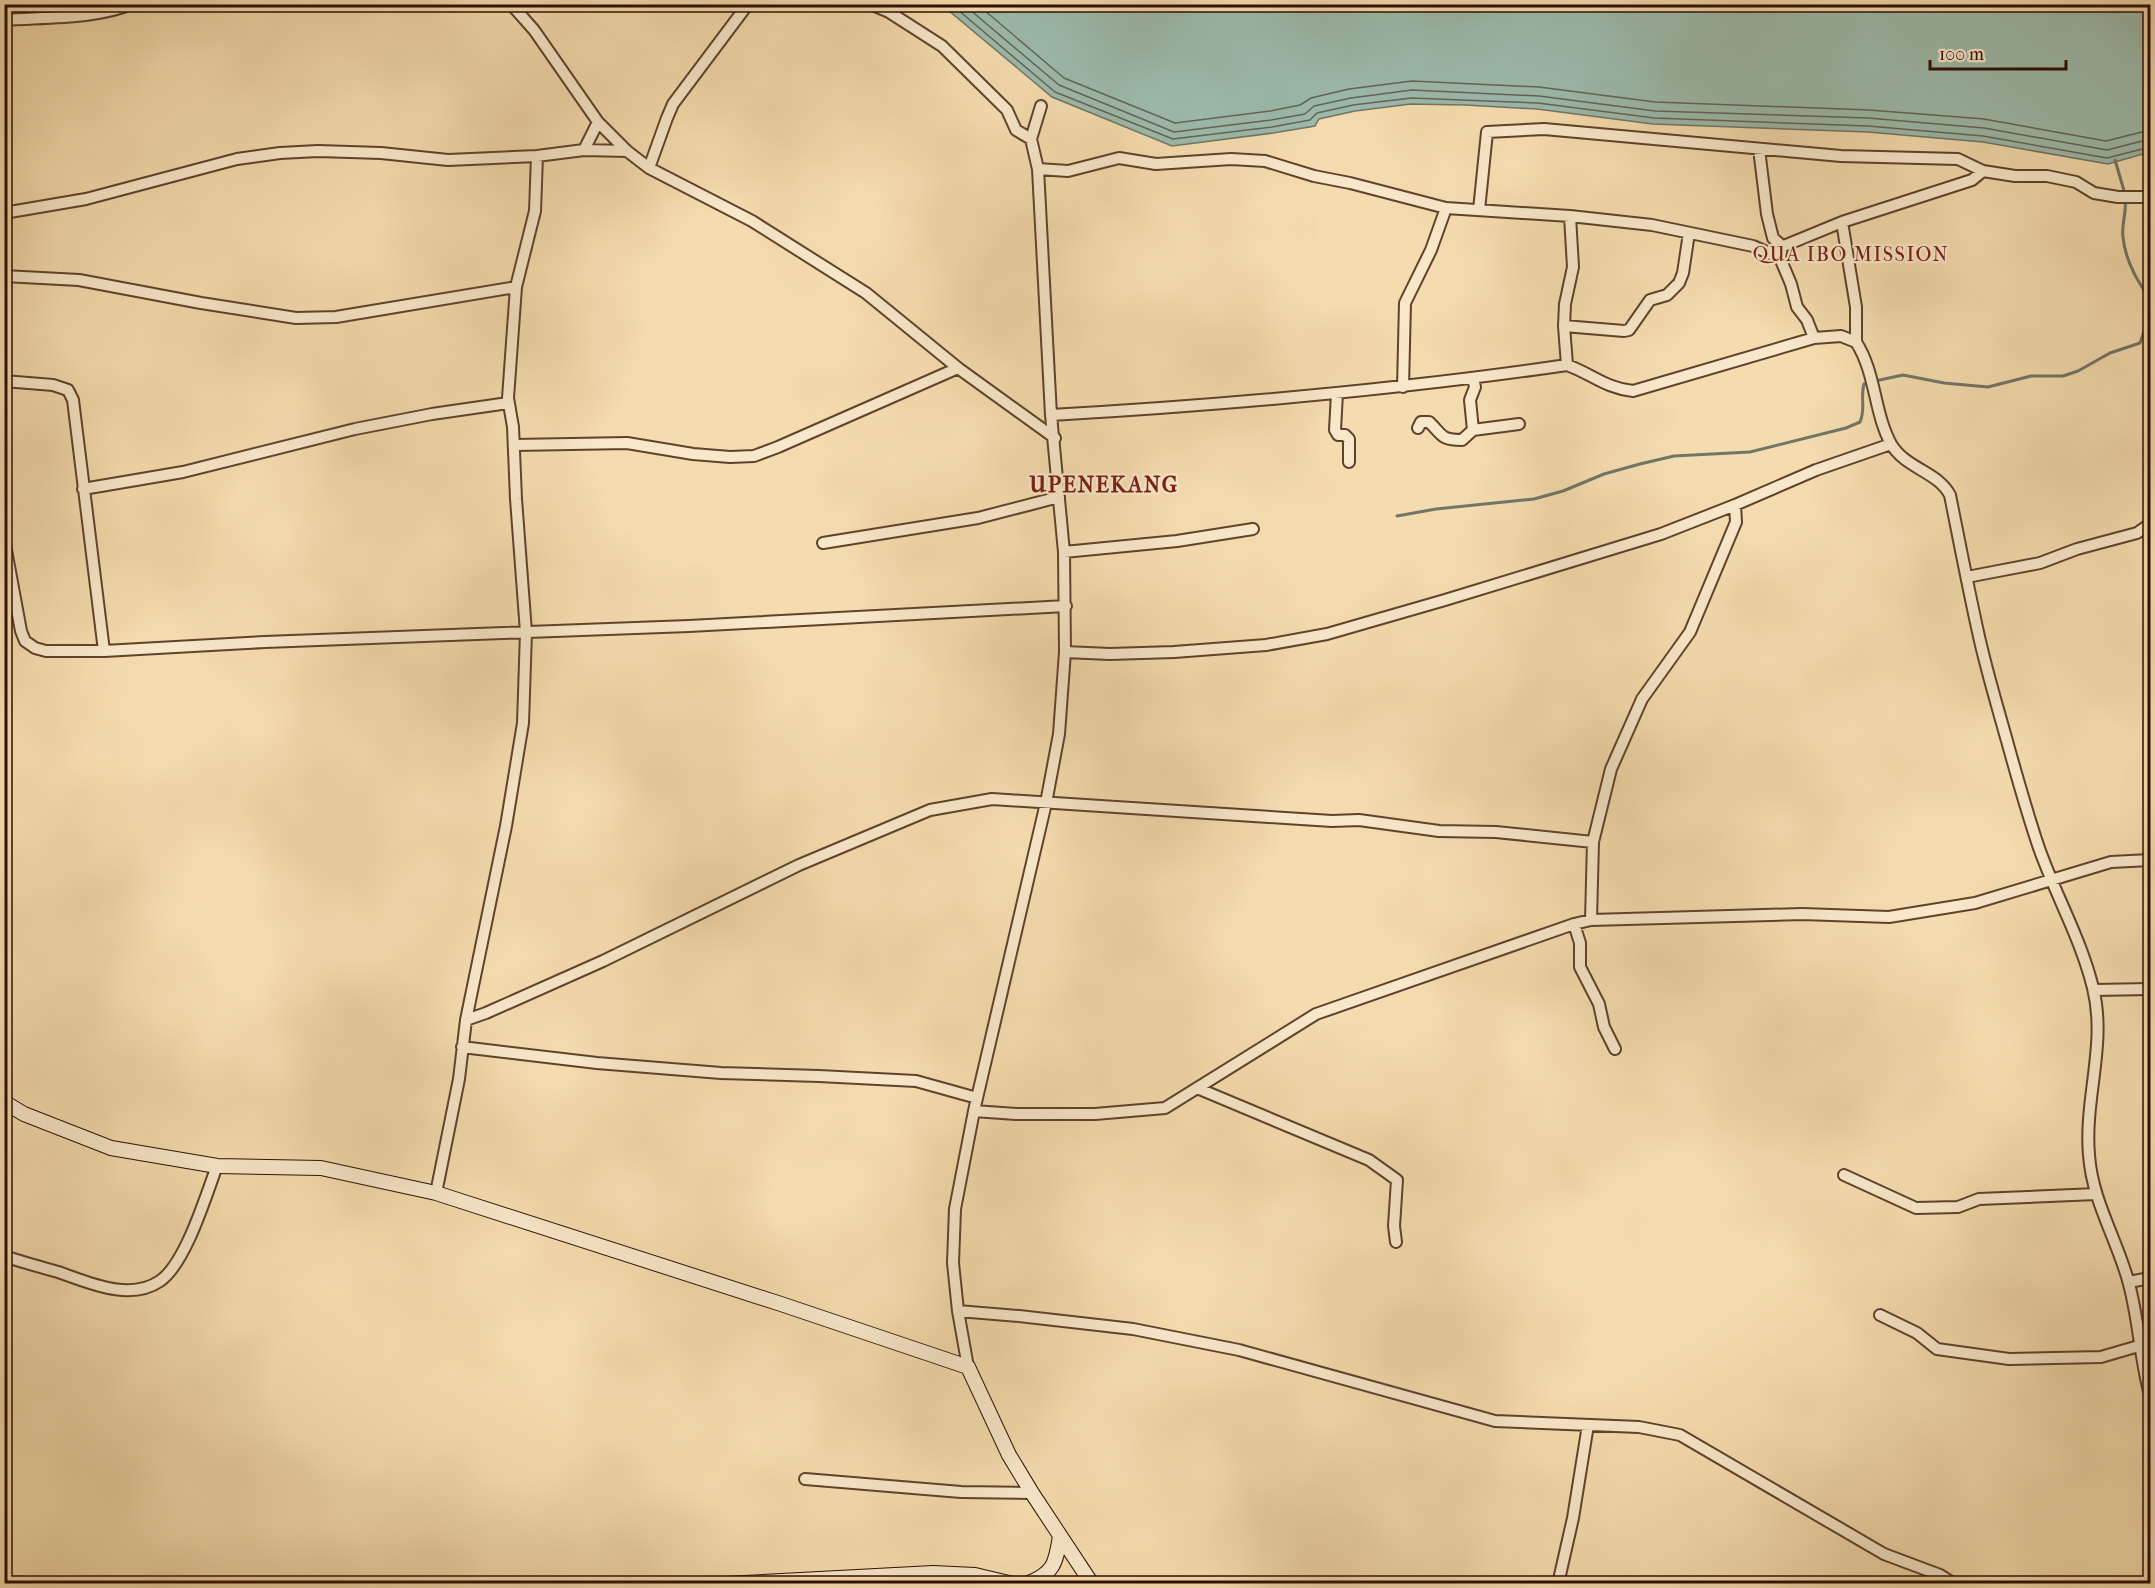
<svg xmlns="http://www.w3.org/2000/svg" width="2155" height="1588" font-family="'IM FELL French Canon',serif">
<rect width="100%" height="100%" fill="#f5dcae"/>
<filter id="stains"><feTurbulence type="fractalNoise" baseFrequency=".00333" numOctaves="4"/><feColorMatrix values="0 0 0 0 .2 0 0 0 0 .09 0 0 0 0 .02 0 0 0 .5 -.17"/></filter>
<radialGradient id="worn" r=".72"><stop offset=".6" stop-color="#630" stop-opacity="0"/><stop offset="1" stop-color="#630" stop-opacity=".3"/></radialGradient>
<path fill="#9cbbad" stroke="#707668" stroke-width="1.5" d="M 942,5 L 2150,5 L 2150,152 L 2108,164 L 1983,142 L 1868,132 L 1653,124 L 1537,109 L 1465,105 L 1411,104 L 1355,111 L 1319,119 L 1315,126 L 1273,133 L 1172,146 L 1052,97 Z"/>
<g fill="none" stroke-linecap="round" stroke-linejoin="round">
<path stroke="#656456" stroke-width="1.5" d="M 951,4 L 1055,92 L 1173,139 L 1272,127 L 1310,120 L 1317,113 L 1353,105 L 1411,98 L 1538,103 L 1654,118 L 1868,126 L 1983,136 L 2107,158 L 2150,147
M 963,4 L 1059,85 L 1174,132 L 1271,120 L 1305,114 L 1314,106 L 1351,98 L 1412,90 L 1539,96 L 1655,111 L 1868,118 L 1984,128 L 2107,150 L 2150,139
M 977,4 L 1064,78 L 1175,123 L 1270,111 L 1300,105 L 1311,98 L 1349,89 L 1412,81 L 1539,87 L 1655,102 L 1869,110 L 1984,119 L 2106,141 L 2150,130"/>
<path stroke="#707668" stroke-width="3" d="M 2115,160 L 2125,194
M 1875,381 L 1903,375 L 1944,383 L 1988,387 L 2031,376 L 2063,376 L 2078,371 L 2110,353 L 2140,343 C 2144,331 2149,320 2149,307 C 2149,294 2139,284 2134,273 C 2129,263 2124,248 2123,237 C 2121,225 2127,213 2125,200
M 1397,516 L 1436,509 L 1534,499 L 1563,491 L 1604,474 L 1640,464 L 1674,456 L 1750,452 L 1846,428 L 1860,422 C 1866,409 1860,398 1864,384 L 1869,383"/>
<g stroke="#60422c" stroke-width="14">
<path id="street" d="M 511,4 L 534,30 L 598,122 L 627,151 L 649,168 L 752,221 L 866,293 L 958,368 L 1055,438
M 870,4 L 889,12 L 942,46 L 1007,110 L 1016,130 L 1031,139
M 4,20 C 42,17 97,19 131,4
M 1759,149 L 1767,214 L 1773,238 L 1782,246 L 1780,258 L 1791,284 L 1797,307 L 1807,320 L 1814,338
M 584,150 L 627,151
M 649,168 L 667,118 L 673,104 L 748,4
M 1038,169 L 1068,171 L 1119,158 L 1156,164 L 1231,159 L 1265,161 L 1314,176 L 1350,183 L 1446,208 L 1570,216 L 1652,225 L 1753,246 L 1780,258
M 1479,210 L 1487,132 L 1544,129 L 1841,156 L 1958,159 L 1983,171 L 2015,176 L 2047,176 L 2076,182 L 2094,193 L 2118,197 L 2150,197
M 4,213 L 86,199 L 237,159 L 280,153 L 318,151 L 381,153 L 448,160 L 537,156 L 584,150 L 598,122
M 1842,222 L 1856,307 L 1856,342
M 1769,252 L 1842,222 L 1972,180 L 1983,171
M 4,276 L 79,280 L 201,303 L 296,318 L 336,317 L 516,287
M 1564,326 L 1624,331 L 1629,330 L 1650,300 L 1667,295 L 1679,283 L 1683,273 L 1689,233
M 1567,365 L 1564,326 L 1565,304 L 1573,267 L 1570,216
M 1473,378 L 1475,387 L 1470,400 L 1473,430 L 1519,424
M 4,381 L 53,385 L 68,390 L 73,400 L 104,651
M 1403,387 L 1405,303 L 1431,250 L 1446,208
M 1337,393 L 1335,430 L 1338,435 L 1345,435 L 1349,439 L 1349,462
M 1051,415 C 1224,405 1396,390 1567,365 C 1592,374 1605,388 1633,391 L 1814,338 L 1841,336 L 1856,342 C 1876,373 1874,413 1891,444 C 1906,469 1937,471 1950,495 C 1959,540 1968,587 1978,632 C 1986,669 1997,705 2007,741 C 2017,777 2027,813 2039,848 C 2056,896 2081,939 2093,988 C 2107,1044 2084,1099 2089,1155 C 2092,1201 2118,1241 2129,1284 C 2139,1321 2140,1359 2150,1395
M 1418,428 L 1421,422 L 1429,422 C 1443,435 1440,440 1462,440 L 1473,430
M 515,445 L 627,443 L 693,454 L 730,457 L 754,456 L 778,447 L 958,368
M 83,489 L 183,472 L 355,429 L 432,414 L 508,403
M 4,539 L 21,631 L 25,641 L 35,648 L 46,651 L 104,651 L 265,642 L 689,626 L 1066,606
M 823,543 L 978,518 L 1059,497
M 1064,552 L 1177,541 L 1253,529
M 1967,577 L 2040,563 L 2077,549 L 2137,533 L 2150,524
M 1065,652 L 1110,654 L 1174,652 L 1266,645 L 1327,634 L 1445,600 L 1661,534 L 1735,505 L 1816,470 L 1891,444
M 1591,920 L 1593,842 L 1611,769 L 1642,699 L 1690,632 L 1736,522 L 1735,505
M 1574,924 L 1580,943 L 1580,967 L 1599,1004 L 1604,1027 L 1615,1049
M 2094,990 L 2150,989
M 466,1020 L 486,1013 L 603,961 L 799,865 L 930,810 L 992,799 L 1332,821 L 1359,820 L 1439,831 L 1496,832 L 1593,842
M 462,1047 L 597,1063 L 721,1073 L 819,1076 L 916,1081 L 977,1098
M 1197,1088 L 1369,1160 L 1397,1180 L 1394,1226 L 1396,1242
M 974,1111 L 1016,1114 L 1095,1114 L 1165,1108 L 1316,1014 L 1574,924 L 1591,920 L 1802,914 L 1889,917 L 1975,903 L 2111,862 L 2150,860
M 1844,1175 L 1916,1208 L 1958,1207 L 1979,1199 L 2096,1194
M 436,1193 L 459,1079 L 466,1020 L 506,826 L 523,723 L 526,632 L 516,499 L 513,427 L 508,398 L 516,287 L 535,211 L 537,156
M 4,1256 C 22,1262 40,1267 58,1272 C 88,1282 129,1302 160,1281 C 186,1263 206,1195 217,1166
M 2129,1282 L 2150,1278
M 958,1311 L 1019,1316 L 1133,1329 L 1239,1350 L 1495,1421 L 1639,1427 L 1680,1435 L 1884,1554 L 1940,1575 L 1954,1584
M 1880,1315 L 1917,1333 L 1937,1349 L 2009,1359 L 2101,1357 L 2142,1345
M 968,1367 L 958,1311 L 953,1263 L 955,1209 L 974,1111 L 1046,803 L 1059,734 L 1065,652 L 1064,552 L 1051,415 L 1038,169 L 1031,139 L 1041,106
M 805,1479 L 961,1492 L 1032,1493
M 1558,1584 L 1573,1518 L 1588,1425"/>
</g>
<g stroke="#2e0e00" stroke-width="16">
<path id="secondary" d="M 4,1102 L 24,1114 L 111,1148 L 217,1166 L 321,1168 L 436,1193 L 781,1304 L 968,1367 L 1009,1455 L 1032,1493 L 1092,1584
M 726,1584 L 933,1573 L 975,1575 L 1013,1584
M 1026,1584 C 1054,1574 1056,1563 1060,1536"/>
</g>
<use href="#street" stroke="#f8e8ca" stroke-width="10"/>
<use href="#secondary" stroke="#f8e8ca" stroke-width="14"/>
</g>
<g text-anchor="middle" stroke-width="4.5" stroke-linejoin="round" paint-order="stroke">
<g font-size="20" letter-spacing="1.5" fill="#7a1f14" stroke="#f8e8ca">
<text x="1851" y="261">QUA IBO MISSION</text>
</g>
<g font-size="22" font-weight="bold" letter-spacing="1.5" fill="#7a1f14" stroke="#f8e8ca">
<text x="1104" y="492">UPENEKANG</text>
</g>
</g>
<rect width="2155" height="1588" fill="none" stroke="#f5dcae" stroke-width="24"/>
<rect x="6" y="6" width="2143" height="1576" fill="none" stroke="#2e0e00" stroke-width="3"/>
<rect x="12" y="12" width="2131" height="1564" fill="none" stroke="#2e0e00" stroke-width="1.5"/>
<path d="M1930 60v9h136v-9" fill="none" stroke="#2e0e00" stroke-width="3"/>
<text x="1939" y="60" font-size="18" fill="#2e0e00" stroke="#f8e8ca" stroke-width="4.5" paint-order="stroke">100 m</text>
<rect width="100%" height="100%" filter="url(#stains)"/>
<rect width="100%" height="100%" fill="url(#worn)"/>
</svg>
